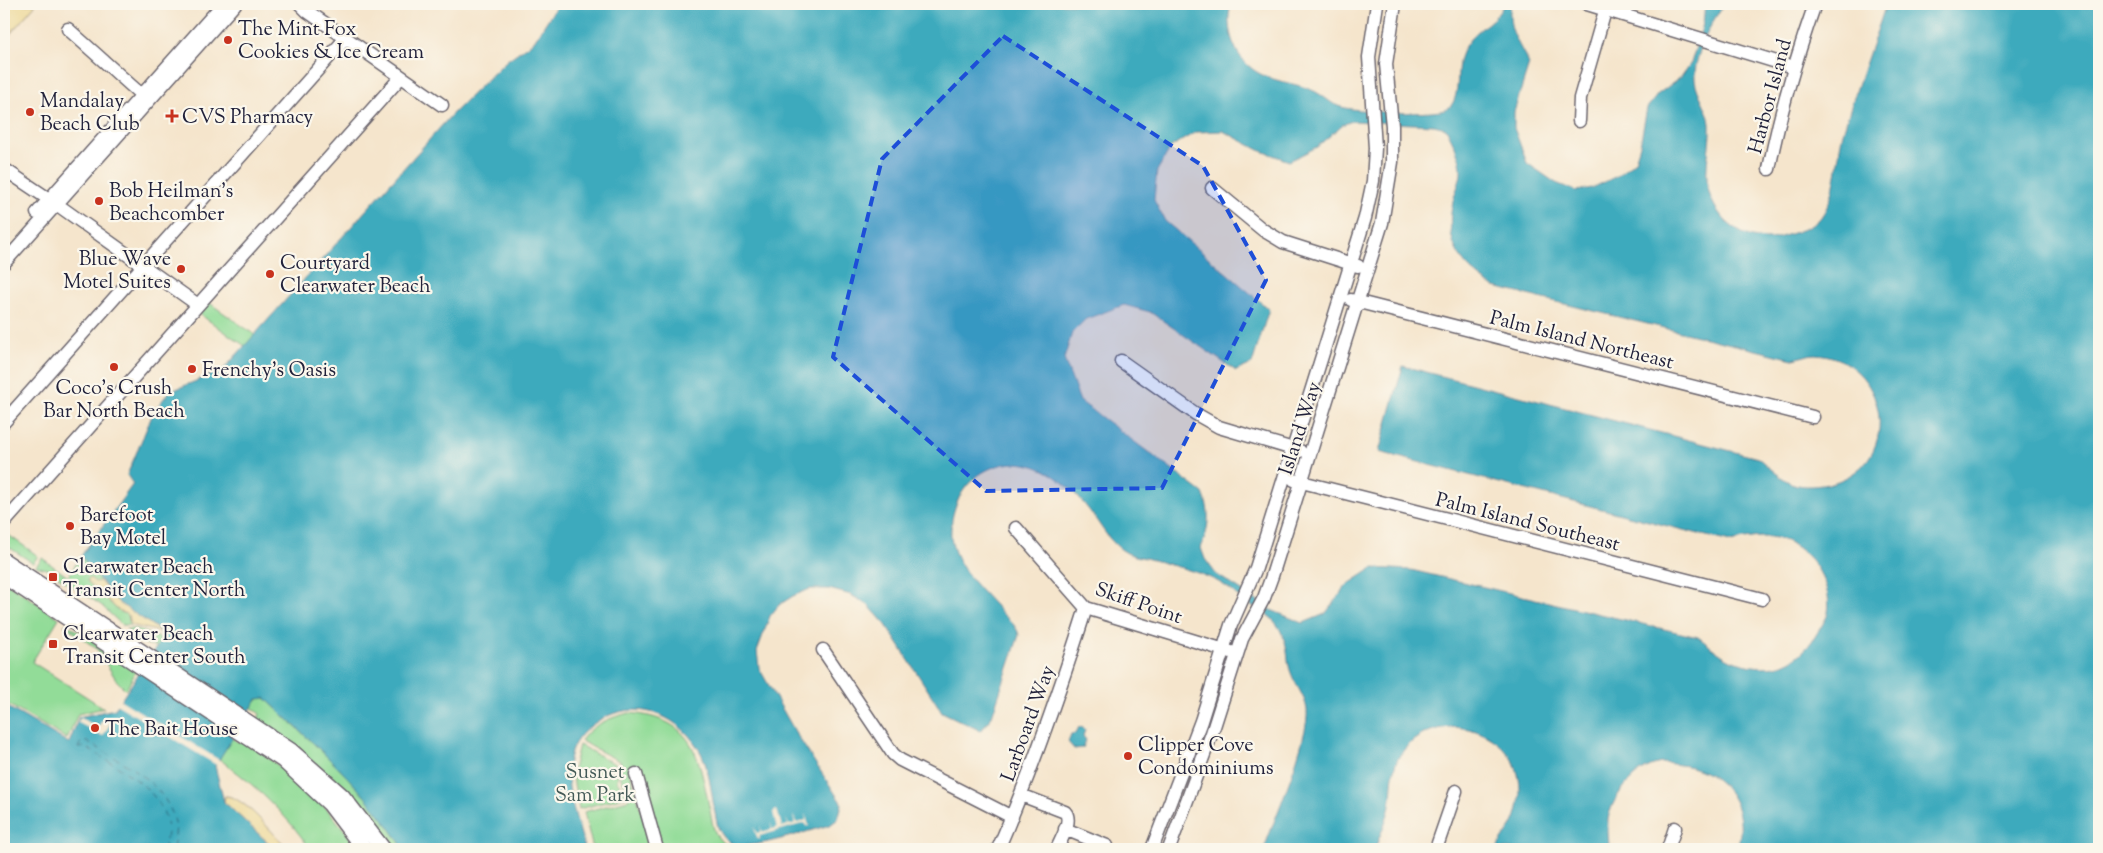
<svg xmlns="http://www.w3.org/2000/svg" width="2103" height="853" font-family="'Sorts Mill Goudy',serif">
<rect width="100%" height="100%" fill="#fbf7ec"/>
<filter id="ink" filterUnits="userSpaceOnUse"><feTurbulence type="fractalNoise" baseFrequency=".02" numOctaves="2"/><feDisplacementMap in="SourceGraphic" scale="10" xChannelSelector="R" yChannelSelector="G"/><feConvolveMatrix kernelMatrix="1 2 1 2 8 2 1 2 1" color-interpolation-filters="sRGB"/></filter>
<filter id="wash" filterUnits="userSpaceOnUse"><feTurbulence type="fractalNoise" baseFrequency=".0096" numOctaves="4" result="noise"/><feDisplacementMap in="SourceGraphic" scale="20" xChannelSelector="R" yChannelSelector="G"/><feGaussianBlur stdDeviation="1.12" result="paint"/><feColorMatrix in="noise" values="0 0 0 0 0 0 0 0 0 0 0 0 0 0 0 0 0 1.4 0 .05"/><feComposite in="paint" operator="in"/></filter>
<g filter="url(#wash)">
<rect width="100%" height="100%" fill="#f5e5cc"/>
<path fill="#92dc98" stroke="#5a7f6a" d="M 208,302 L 255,335 L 245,346 L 198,313 Z
M 7,534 L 38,556 L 33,563 L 4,544 L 4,538 Z
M 81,556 L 100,581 L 95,582 L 90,578 L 87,581 L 119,611 L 128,615 L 130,625 L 122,625 L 101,605 L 46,569 L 36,566 L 42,558 L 68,577 Z
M 4,581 L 59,618 L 32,662 L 104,708 L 78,714 L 67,739 L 4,702 Z
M 64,625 L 68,625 L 137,669 L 126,690 L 117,681 L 97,649 Z
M 126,629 L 137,629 L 162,639 L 157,647 L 143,643 Z
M 265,698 C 315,745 367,790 404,849 L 390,849 L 257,721 L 260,714 L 251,707 L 257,699 Z
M 629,713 C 695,719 698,754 710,811 C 712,820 713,833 720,840 C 730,849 739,846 747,849 L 662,849 L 639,768 L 630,772 L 652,849 L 593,849 L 584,812 L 628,800 L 630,793 L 621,779 L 621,762 L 581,741 C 591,725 611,717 629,713 Z
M 232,738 L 240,743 L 245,740 L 313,792 L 360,849 L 310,849 C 288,816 252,782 219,759 Z
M 579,745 L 619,766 L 617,781 L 628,796 L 579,809 L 572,774 Z"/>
<path fill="#eeda9e" stroke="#887e6c" d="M 4,4 L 36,4 L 4,41 Z
M 90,578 L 95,582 L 100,581 L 111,594 L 161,632 L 130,625 L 128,615 L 119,611 L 89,583 L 87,580 Z
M 225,796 C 246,796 273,837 290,849 L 275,849 L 224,802 Z"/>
<path fill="#3eaabd" stroke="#30667c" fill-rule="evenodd" d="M 558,4 L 1231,4 C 1225,25 1232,51 1249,66 C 1267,83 1295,81 1316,92 C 1324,96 1330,103 1338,106 C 1353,112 1435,116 1447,109 C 1462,100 1455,69 1461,55 C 1470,29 1495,25 1504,4 L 1511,4 C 1506,28 1519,43 1529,64 L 1514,112 L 1514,128 L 1527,163 L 1556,183 L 1576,191 L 1592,188 L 1617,176 L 1635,161 L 1640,145 L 1647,108 L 1658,94 L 1681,77 L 1691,63 L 1703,24 L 1705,4 L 1725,4 C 1711,20 1693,59 1695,80 C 1697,95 1709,109 1710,124 C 1711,145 1704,167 1708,188 C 1715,222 1750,248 1784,236 C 1796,232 1814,227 1821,217 C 1838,193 1836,161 1843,133 C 1855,90 1872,47 1886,4 L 2099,4 L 2099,849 L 1737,849 C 1750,807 1723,770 1680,765 C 1673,764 1663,762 1657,764 C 1643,767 1629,780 1621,791 C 1615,799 1610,809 1608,819 C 1607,828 1609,840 1609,849 L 1497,849 C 1500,841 1506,835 1511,827 C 1517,817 1520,802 1520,790 C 1520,730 1439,705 1403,751 C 1390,767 1393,787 1390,806 C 1387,820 1380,835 1375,849 L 1264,849 C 1274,820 1310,736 1307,710 C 1305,695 1294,684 1290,670 C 1287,660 1288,649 1284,639 C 1275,612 1258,612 1239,597 C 1232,591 1226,586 1217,581 C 1197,571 1174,566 1153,560 C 1144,557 1135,557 1127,553 C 1112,545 1104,531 1095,518 C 1070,483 1032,448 987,470 C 964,482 953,503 951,528 C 948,562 983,591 1003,614 C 1010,621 1016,625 1019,635 L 992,716 L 981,731 L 942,712 L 886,625 L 868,605 L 851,595 L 829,589 L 810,589 L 793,596 L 779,605 L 770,616 L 757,651 L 759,668 L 797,735 L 842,804 L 838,819 L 830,825 C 807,831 759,848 737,845 C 728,844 721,835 718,827 C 712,805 711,772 701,753 C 680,715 637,697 598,721 C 587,728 575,739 571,752 C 561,782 578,820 585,849 L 404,849 C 367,790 315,745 265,698 L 257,699 L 215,766 L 224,802 L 275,849 L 4,849 L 4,705 L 69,743 L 79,717 L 115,709 L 162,639 L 161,631 L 119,603 L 81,556 L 133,484 L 127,475 L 154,411 L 169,392 L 223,370 L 454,112 L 506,61 L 534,41 ZM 1352,121 L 1434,125 L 1446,128 C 1452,141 1461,156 1461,171 C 1461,181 1455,192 1453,201 C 1444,243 1459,265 1494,287 L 1793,359 C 1800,358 1808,354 1815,354 C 1885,357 1908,461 1832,483 C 1821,486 1802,488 1791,483 C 1779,477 1768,466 1758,458 L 1403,366 L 1379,452 L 1730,542 C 1745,539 1761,535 1776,538 C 1807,544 1833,581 1828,613 C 1827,618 1822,625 1819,630 C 1800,664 1775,674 1736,662 C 1723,658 1709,645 1698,637 L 1411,570 L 1373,568 L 1347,585 L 1325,614 L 1303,623 L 1271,610 L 1216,574 L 1205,559 L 1201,548 C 1209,529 1211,512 1203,493 L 1080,401 L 1064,359 L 1072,333 L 1086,319 L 1124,305 L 1150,312 L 1236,371 L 1252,364 L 1269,309 L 1165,221 L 1154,200 L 1157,171 L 1171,147 L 1196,132 L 1223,131 L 1259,150 L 1289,161 L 1317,147 L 1342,125 Z
M 1079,727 L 1082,727 L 1085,730 L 1083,736 L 1086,740 L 1083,748 L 1074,749 L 1068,742 L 1071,734 L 1076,733 Z"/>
<path fill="#f5e5cc" d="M 119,699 L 221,761 L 218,766 L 116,704 Z
M 81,718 L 98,727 L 104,718 L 111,722 L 103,736 L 77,722 Z
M 777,810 L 782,827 L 788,825 L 786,818 L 789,825 L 795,823 L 793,815 L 797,823 L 806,820 L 805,813 L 809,826 L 807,826 L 805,823 L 759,836 L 759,839 L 757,839 L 754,827 L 757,833 L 761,832 L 760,825 L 762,832 L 772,829 L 770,822 L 773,829 L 777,828 L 773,812 Z"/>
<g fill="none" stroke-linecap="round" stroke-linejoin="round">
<path stroke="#2d586f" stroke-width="1" stroke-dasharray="6 5" stroke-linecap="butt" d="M 78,748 L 81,742 L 88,742 C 122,763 164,780 175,822 C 177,830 174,841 173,849
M 78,748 L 85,747 C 116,767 157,784 167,822 C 169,830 165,841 164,849"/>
</g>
</g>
<g filter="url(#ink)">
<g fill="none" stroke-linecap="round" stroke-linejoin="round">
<g stroke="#6c666e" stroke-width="15">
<path id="minor" d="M 300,4 L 307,11 L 442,105
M 1587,4 L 1793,67
M 68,29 L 146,99
M 1579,121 L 1580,98 L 1607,4
M 4,169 L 62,208 L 198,305
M 1769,169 C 1780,112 1796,58 1815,4
M 1212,188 L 1263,230 L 1283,242 L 1358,266
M 37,213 L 223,4
M 4,263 L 235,4
M 1351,300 L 1813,417
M 1121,361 L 1196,414 L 1219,427 L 1300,451
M 4,422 L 346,38
M 1294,480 L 1762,599
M 4,523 L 401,77
M 1016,528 L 1086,608 L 1231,652
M 823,650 L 893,754 L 900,760 L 1012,817
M 636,774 L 657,849
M 1021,795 L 1065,812 C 1073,821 1061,839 1057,849
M 1065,829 L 1107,846
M 998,849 C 1032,771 1060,690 1086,608
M 1152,849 L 1201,721 L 1231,625 L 1256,568 L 1365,218 L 1373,181 L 1375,148 L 1369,57 L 1377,4
M 1169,849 L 1212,733 L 1242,639 L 1264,598 L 1272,576 L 1382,223 L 1392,162 L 1392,126 L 1386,64 L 1395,4
M 1436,849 L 1456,791
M 1668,849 L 1675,828"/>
</g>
<g stroke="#6c666e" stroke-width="18">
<path id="major" d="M 4,561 L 291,751 L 342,796 L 383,849
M 4,576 L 283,760 L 330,804 L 364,849"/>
</g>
<use href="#minor" stroke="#fff" stroke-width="12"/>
<use href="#major" stroke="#fff" stroke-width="15"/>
</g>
</g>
<path fill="#1d4ed8" fill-opacity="0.2" stroke="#1d4ed8" stroke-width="4" stroke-dasharray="10 6" stroke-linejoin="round" d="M 1003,36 L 1203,166 L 1266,280 L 1162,488 L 986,491 L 833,357 L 882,159 Z"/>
<g fill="#c8321e" stroke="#fbf7ec" stroke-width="2">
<circle cx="228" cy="40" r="5"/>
<circle cx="30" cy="112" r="5"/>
<path d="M169.5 108.5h5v5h5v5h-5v5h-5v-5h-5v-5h5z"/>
<circle cx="99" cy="201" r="5"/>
<circle cx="181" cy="269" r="5"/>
<circle cx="270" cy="274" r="5"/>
<circle cx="114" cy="367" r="5"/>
<circle cx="192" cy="369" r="5"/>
<circle cx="70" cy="526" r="5"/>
<rect x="48" y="572" width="10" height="10" rx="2.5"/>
<rect x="48" y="639" width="10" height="10" rx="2.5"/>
<circle cx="95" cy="728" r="5"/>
<circle cx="1128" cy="756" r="5"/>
</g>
<g text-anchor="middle" stroke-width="4.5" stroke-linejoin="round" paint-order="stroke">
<g font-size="20" fill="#22223b" stroke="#fbf7ec" text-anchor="start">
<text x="238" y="35">The Mint Fox<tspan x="238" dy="23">Cookies &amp; Ice Cream</tspan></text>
<text x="40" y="107">Mandalay<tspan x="40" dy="23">Beach Club</tspan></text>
<text x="182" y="123">CVS Pharmacy</text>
<text x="109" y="197">Bob Heilman's<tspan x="109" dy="23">Beachcomber</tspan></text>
<text x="171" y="265" text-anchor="end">Blue Wave<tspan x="171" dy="23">Motel Suites</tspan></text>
<text x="280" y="269">Courtyard<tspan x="280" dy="23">Clearwater Beach</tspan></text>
<text x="202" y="376">Frenchy's Oasis</text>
<text x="114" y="394" text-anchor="middle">Coco's Crush<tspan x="114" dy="23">Bar North Beach</tspan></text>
<text x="80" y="521">Barefoot<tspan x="80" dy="23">Bay Motel</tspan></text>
<text x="63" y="573">Clearwater Beach<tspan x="63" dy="23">Transit Center North</tspan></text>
<text x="63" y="640">Clearwater Beach<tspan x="63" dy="23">Transit Center South</tspan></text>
<text x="105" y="735">The Bait House</text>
<text x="1138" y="751">Clipper Cove<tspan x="1138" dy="23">Condominiums</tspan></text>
</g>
<g font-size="20" fill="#22223b" stroke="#fbf7ec">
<text transform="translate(1769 96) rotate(-75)" y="7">Harbor Island</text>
<text transform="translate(1582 339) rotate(14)" y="7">Palm Island Northeast</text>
<text transform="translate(1299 428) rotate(-72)" y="7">Island Way</text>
<text transform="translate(1528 521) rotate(14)" y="7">Palm Island Southeast</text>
<text transform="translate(1139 602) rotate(19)" y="7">Skiff Point</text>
<text transform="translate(1027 723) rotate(-70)" y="7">Larboard Way</text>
</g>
<g font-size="20" fill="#445a57" stroke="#fbf7ec">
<text x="595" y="778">Susnet<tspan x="595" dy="23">Sam Park</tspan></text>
</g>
</g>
<rect width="2103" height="853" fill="none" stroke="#fbf7ec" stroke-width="20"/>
</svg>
